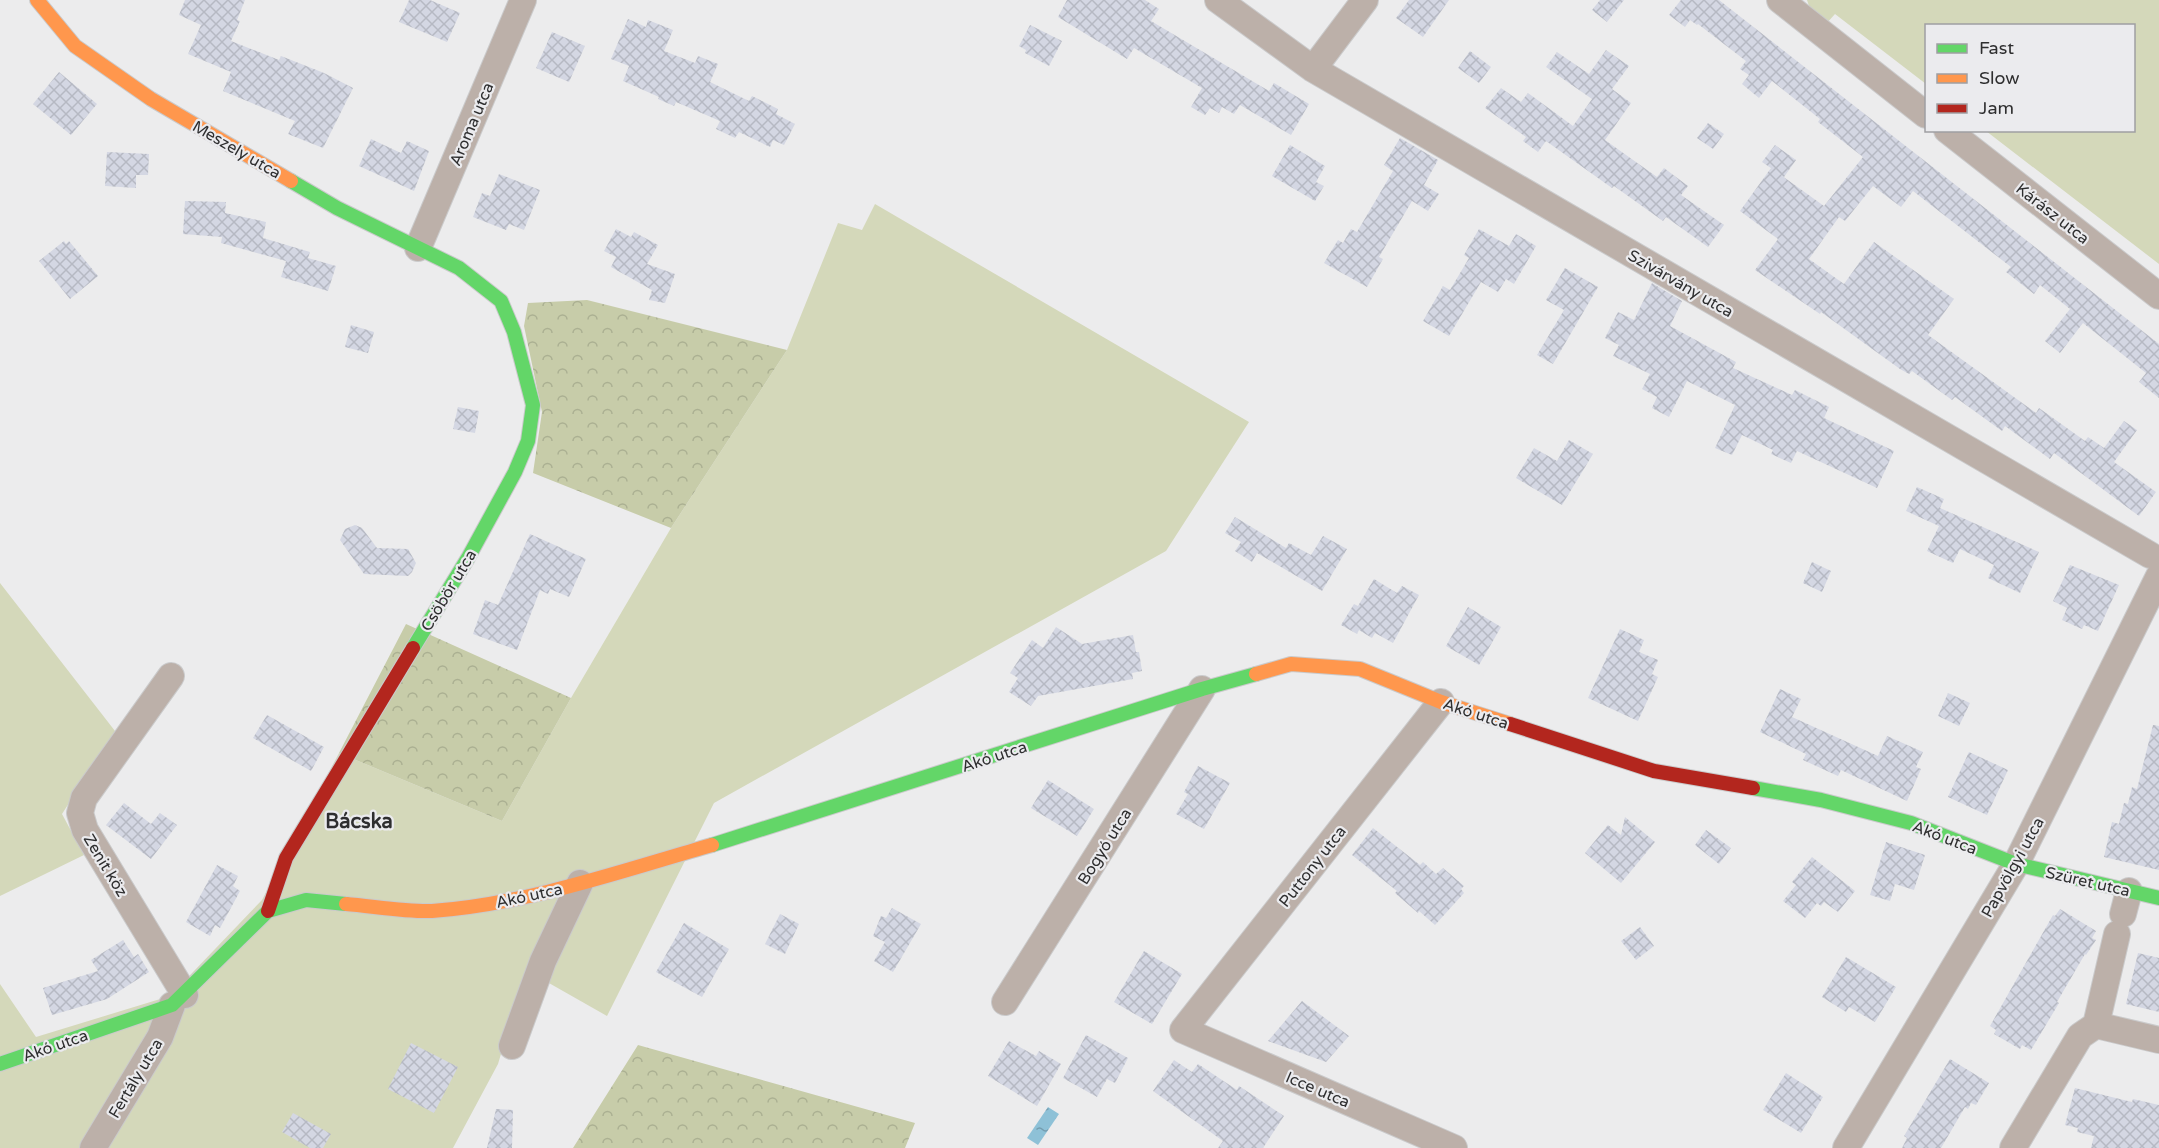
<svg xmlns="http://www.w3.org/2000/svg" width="2159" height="1148" font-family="'Varela Round',sans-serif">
<defs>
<pattern id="forest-crowns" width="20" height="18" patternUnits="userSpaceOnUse" patternTransform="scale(1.5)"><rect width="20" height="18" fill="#c7cca9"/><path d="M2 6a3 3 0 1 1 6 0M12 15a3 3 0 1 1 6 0" fill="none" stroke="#abb092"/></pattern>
<pattern id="water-ripples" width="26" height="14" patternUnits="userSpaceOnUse" patternTransform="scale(1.5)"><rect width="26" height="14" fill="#8ec1d7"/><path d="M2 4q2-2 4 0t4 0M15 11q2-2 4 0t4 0" fill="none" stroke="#749daf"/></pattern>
<pattern id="building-cross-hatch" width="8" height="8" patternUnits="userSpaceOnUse" patternTransform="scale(1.5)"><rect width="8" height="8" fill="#d4d7e3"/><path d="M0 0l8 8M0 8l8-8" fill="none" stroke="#b6b9c3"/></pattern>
</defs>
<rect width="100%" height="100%" fill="#ececed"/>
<path fill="#d4d8ba" d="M 1807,0 L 2159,0 L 2159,264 L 1986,131 L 2134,130 L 2134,26 L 1926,26 L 1926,84 L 1835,14 L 1826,24 L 1810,9 Z
M 875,204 L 1249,422 L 1166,551 L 714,803 L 607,1016 L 526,970 L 498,1064 L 453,1148 L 0,1148 L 0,984 L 36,1037 L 170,996 L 262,900 L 339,753 L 502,821 L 571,698 L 671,528 L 787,350 L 838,223 L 862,230 Z
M 0,583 L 115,731 L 62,814 L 84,855 L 0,896 Z"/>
<path fill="url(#forest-crowns)" d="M 587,300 L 787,350 L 671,528 L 533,473 L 542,412 L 524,326 L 528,303 Z
M 406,624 L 571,698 L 502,821 L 339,753 Z
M 638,1045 L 915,1123 L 905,1148 L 573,1148 Z"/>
<path fill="url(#water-ripples)" d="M 1048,1107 L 1059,1114 L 1038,1145 L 1027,1138 Z"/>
<path fill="url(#building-cross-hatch)" d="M 185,0 L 245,0 L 237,20 L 240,21 L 231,41 L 279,60 L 281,56 L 324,73 L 353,88 L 323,148 L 288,134 L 295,121 L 223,91 L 231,72 L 188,54 L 201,25 L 179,15 Z
M 409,0 L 430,0 L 460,13 L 447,42 L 399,22 Z
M 1067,0 L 1145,0 L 1159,9 L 1151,21 L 1269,91 L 1274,83 L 1309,104 L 1291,135 L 1240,105 L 1234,114 L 1222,107 L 1219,113 L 1210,108 L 1205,115 L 1191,107 L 1202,88 L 1134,48 L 1127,59 L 1058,17 Z
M 1409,0 L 1449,0 L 1423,37 L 1396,18 Z
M 1600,0 L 1624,0 L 1607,22 L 1592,10 Z
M 1681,0 L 1719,0 L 2159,344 L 2159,398 L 2139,382 L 2146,373 L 2083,323 L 2060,353 L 2045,341 L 2070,309 L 2040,285 L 2034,294 L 2006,272 L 2011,267 L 1913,191 L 1901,207 L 1873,186 L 1845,221 L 1839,217 L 1809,259 L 1844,284 L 1874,242 L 1954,299 L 1928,335 L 2036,413 L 2039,408 L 2085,441 L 2088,437 L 2104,448 L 2124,421 L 2137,430 L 2114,462 L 2156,492 L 2139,516 L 2054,453 L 2050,459 L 2005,426 L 2002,431 L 1955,397 L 1952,400 L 1912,371 L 1909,374 L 1900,369 L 1821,312 L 1820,314 L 1755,270 L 1778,239 L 1740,211 L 1771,168 L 1824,206 L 1863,157 L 1818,122 L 1820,119 L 1772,81 L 1759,98 L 1742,84 L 1749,75 L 1740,69 L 1746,61 L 1698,24 L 1697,25 L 1690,20 L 1685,27 L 1669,15 Z
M 628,19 L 646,27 L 648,20 L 673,30 L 664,51 L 695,63 L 698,56 L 718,64 L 710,82 L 749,101 L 752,96 L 778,109 L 776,114 L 795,124 L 784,145 L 773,140 L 770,147 L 739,132 L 735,138 L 716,129 L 720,121 L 676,102 L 674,106 L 658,99 L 659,97 L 623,81 L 629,66 L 611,59 Z
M 1030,25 L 1062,41 L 1049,66 L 1025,53 L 1026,50 L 1019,46 Z
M 552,32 L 585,46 L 569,82 L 536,68 Z
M 1606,50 L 1629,66 L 1612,89 L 1631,103 L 1605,140 L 1657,177 L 1664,168 L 1688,186 L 1681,195 L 1724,225 L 1708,247 L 1666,217 L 1663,221 L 1614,186 L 1612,188 L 1546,141 L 1538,152 L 1523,141 L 1526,137 L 1485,108 L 1501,88 L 1521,102 L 1528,93 L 1573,126 L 1592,99 L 1546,67 L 1557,52 L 1589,74 Z
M 1470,51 L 1491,67 L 1479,83 L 1458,68 Z
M 59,72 L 97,104 L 71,135 L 33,104 Z
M 1708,123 L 1724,134 L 1713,149 L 1697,138 Z
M 1400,138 L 1438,160 L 1424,185 L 1439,194 L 1428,211 L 1412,201 L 1379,257 L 1383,259 L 1367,287 L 1324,263 L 1338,240 L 1343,243 L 1351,229 L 1357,232 L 1393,171 L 1384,165 Z
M 371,139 L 401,153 L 407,141 L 429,151 L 414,191 L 359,166 Z
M 1290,145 L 1325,166 L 1316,182 L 1324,186 L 1315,201 L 1272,176 Z
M 1775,145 L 1796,160 L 1784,177 L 1762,162 Z
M 107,152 L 149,154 L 148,175 L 136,175 L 136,188 L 105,186 Z
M 499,174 L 540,190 L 524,230 L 509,224 L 506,230 L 473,217 L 482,193 L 490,196 Z
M 185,201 L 226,202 L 225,213 L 266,222 L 263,238 L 310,252 L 308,258 L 336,266 L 328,291 L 281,277 L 286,261 L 221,243 L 222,237 L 183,234 Z
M 616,229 L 631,237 L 634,232 L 658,245 L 647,264 L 675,274 L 665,303 L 649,300 L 652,290 L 611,267 L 616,257 L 604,251 Z
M 1479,229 L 1509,246 L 1516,234 L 1536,246 L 1514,284 L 1506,279 L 1498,292 L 1481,282 L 1449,336 L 1423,321 L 1443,286 L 1450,290 L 1469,258 L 1464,255 Z
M 64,241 L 66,244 L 69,241 L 98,276 L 70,299 L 39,261 Z
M 1565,268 L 1598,287 L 1553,364 L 1537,355 L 1564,310 L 1546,300 Z
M 1652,283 L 1682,301 L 1670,326 L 1736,362 L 1733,368 L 1792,395 L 1795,390 L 1829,407 L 1824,418 L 1894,451 L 1877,488 L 1797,451 L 1791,463 L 1771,454 L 1773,450 L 1742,435 L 1732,455 L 1715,448 L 1735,405 L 1687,381 L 1669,417 L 1652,408 L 1657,397 L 1642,389 L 1650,374 L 1613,356 L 1619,345 L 1605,338 L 1618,312 L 1634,320 Z
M 351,325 L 374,332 L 368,353 L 345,347 Z
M 458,407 L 479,411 L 475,433 L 453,429 Z
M 1569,440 L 1593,454 L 1562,505 L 1516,478 L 1534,448 L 1557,461 Z
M 1917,487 L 1944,499 L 1940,508 L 2039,552 L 2020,593 L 1988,578 L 1994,565 L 1960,549 L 1953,563 L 1927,551 L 1939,526 L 1906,511 Z
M 1235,517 L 1286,548 L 1289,543 L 1311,555 L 1323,536 L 1347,549 L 1322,591 L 1257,553 L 1252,562 L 1235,551 L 1241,542 L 1225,533 Z
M 355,525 L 362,528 L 377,548 L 408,549 L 416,563 L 412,572 L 408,576 L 364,574 L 340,540 L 345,529 Z
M 530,534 L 586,559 L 569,597 L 550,589 L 548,594 L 540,590 L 517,650 L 473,634 L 485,600 L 498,605 Z
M 1812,562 L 1831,571 L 1822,592 L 1803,583 Z
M 2070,565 L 2119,585 L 2098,631 L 2084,625 L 2082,629 L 2062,620 L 2067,608 L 2053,601 Z
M 1374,579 L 1397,593 L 1402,586 L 1419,595 L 1393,643 L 1375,633 L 1372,638 L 1359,630 L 1357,634 L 1341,625 L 1354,604 L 1358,606 Z
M 1468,607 L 1501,627 L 1479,665 L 1446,646 Z
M 1056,627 L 1082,644 L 1133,635 L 1136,652 L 1139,652 L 1142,671 L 1132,673 L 1133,679 L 1038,696 L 1031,706 L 1009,692 L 1018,678 L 1010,673 L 1032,640 L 1043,648 Z
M 1620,629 L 1644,640 L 1639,652 L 1658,660 L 1652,674 L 1658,677 L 1638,721 L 1588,698 Z
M 1780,689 L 1801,699 L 1792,717 L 1878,756 L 1887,736 L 1923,752 L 1916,767 L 1921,769 L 1907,801 L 1841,770 L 1838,776 L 1803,760 L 1806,754 L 1760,732 Z
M 1948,693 L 1970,703 L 1959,726 L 1938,716 Z
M 267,715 L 324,747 L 311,771 L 253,738 Z
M 2153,725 L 2159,726 L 2159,870 L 2104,857 L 2112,822 L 2119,824 L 2124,803 L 2128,804 L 2132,787 L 2137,789 Z
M 1969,752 L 2008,770 L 1987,815 L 1948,797 Z
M 1198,766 L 1230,783 L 1204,829 L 1176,814 L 1188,794 L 1184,792 Z
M 1048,780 L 1094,809 L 1077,836 L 1031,808 Z
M 124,803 L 151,824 L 160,813 L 177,825 L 151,859 L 106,825 Z
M 1625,817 L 1655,842 L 1621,883 L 1585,853 L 1608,825 L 1621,835 Z
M 1373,828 L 1420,865 L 1423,862 L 1436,874 L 1443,868 L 1464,886 L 1461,889 L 1464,893 L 1435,925 L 1419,911 L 1418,913 L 1395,893 L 1397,891 L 1352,855 Z
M 1706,830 L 1731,848 L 1719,864 L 1695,845 Z
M 1886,842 L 1925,855 L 1914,890 L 1895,884 L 1890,901 L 1870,895 Z
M 1812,857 L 1855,891 L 1838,912 L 1824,902 L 1821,906 L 1817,903 L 1805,918 L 1783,901 L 1796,885 L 1792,882 Z
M 217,865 L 238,876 L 233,886 L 240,891 L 220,928 L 215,925 L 210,936 L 186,922 Z
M 892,908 L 921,924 L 893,972 L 874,961 L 885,942 L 873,936 L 881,916 L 886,918 Z
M 2060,909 L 2096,931 L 2092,938 L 2096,940 L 2086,955 L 2085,954 L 2057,1002 L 2059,1003 L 2031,1050 L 2022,1045 L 2020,1049 L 1994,1034 L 1996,1030 L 1990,1026 L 2053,915 L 2055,916 Z
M 780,914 L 799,924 L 785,954 L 765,944 Z
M 684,923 L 729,949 L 702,997 L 656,972 Z
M 1640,927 L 1654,946 L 1636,960 L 1621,941 Z
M 123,940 L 134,957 L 138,954 L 149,972 L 107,999 L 52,1015 L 43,988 L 98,971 L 91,960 Z
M 1144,951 L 1182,974 L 1152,1024 L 1114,1002 Z
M 2138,953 L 2159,958 L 2159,1012 L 2126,1004 Z
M 1846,957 L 1896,987 L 1875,1022 L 1849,1007 L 1846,1012 L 1822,997 Z
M 1302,1001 L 1349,1036 L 1326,1062 L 1268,1041 Z
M 1086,1035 L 1128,1058 L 1115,1083 L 1107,1079 L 1097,1097 L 1063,1078 Z
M 1009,1041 L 1036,1056 L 1039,1051 L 1061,1064 L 1037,1106 L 988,1076 Z
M 411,1043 L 458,1067 L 434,1113 L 388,1089 Z
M 1950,1059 L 1989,1083 L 1976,1105 L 1971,1103 L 1968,1109 L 1965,1107 L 1941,1148 L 1902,1148 L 1907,1138 L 1904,1136 Z
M 1174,1060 L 1192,1072 L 1198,1064 L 1237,1090 L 1239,1086 L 1284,1116 L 1263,1148 L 1218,1148 L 1223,1141 L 1153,1091 Z
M 1786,1073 L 1823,1097 L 1801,1133 L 1763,1110 Z
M 2075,1088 L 2132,1102 L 2133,1099 L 2159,1105 L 2159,1148 L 2091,1148 L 2094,1136 L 2077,1132 L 2078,1128 L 2065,1125 Z
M 496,1109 L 513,1110 L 512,1148 L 487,1148 Z
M 293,1113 L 331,1134 L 323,1148 L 310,1148 L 282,1132 Z"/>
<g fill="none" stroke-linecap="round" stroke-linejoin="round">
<g stroke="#cacacb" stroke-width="28">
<path id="street" d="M 1218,0 L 1313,69 L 2150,555
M 1780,0 L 1926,115
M 1313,69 L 1365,0
M 1947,130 L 2159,296
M 418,248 L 523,0
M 171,676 L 84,798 L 80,813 L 85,830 L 185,995
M 1441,702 L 1183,1030 L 1454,1148
M 2123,914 L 2129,891
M 1005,1002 L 1202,689
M 2096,1025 L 2159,1040
M 512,1046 L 543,961 L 580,883
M 93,1148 L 160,1037 L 172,1005
M 1846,1148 L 2016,864 L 2159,576
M 2013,1148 L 2080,1036 L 2096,1025 L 2117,934"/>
</g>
<g stroke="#cacacb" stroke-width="16">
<path id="fast" d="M 291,181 L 337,208 L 459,268 L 501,301 L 514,332 L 533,405 L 528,441 L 515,472 L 468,558 L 413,648
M 1753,788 L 1821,800 L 1911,823 L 2016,864 L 2159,898
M 712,845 L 1202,689 L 1256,674
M 0,1064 L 172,1005 L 268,911 L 306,900 L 346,904"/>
</g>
<g stroke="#cacacb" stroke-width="16">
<path id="slow" d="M 37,0 L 75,46 L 151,99 L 291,181
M 1256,674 L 1291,664 L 1360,669 L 1441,702 L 1510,724
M 346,904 C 372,906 406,912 432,911 C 528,904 621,871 712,845"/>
</g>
<g stroke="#cacacb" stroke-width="16">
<path id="jam" d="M 1510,724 L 1654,771 L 1753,788
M 268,911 L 286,858 L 413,648"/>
</g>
<use href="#street" stroke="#bcb0a9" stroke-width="26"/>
<use href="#fast" stroke="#63d668" stroke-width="14"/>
<use href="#slow" stroke="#ff974d" stroke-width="14"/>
<use href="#jam" stroke="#b3261e" stroke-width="14"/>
</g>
<g text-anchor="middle" stroke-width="4.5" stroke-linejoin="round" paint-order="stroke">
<g font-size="16" fill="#2e2e2f" stroke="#ebebee">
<text transform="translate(471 124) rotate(-67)" y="6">Aroma utca</text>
<text transform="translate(237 149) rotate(30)" y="6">Meszely utca</text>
<text transform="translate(2053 213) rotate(38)" y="6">Kárász utca</text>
<text transform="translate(1681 283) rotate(30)" y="6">Szivárvány utca</text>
<text transform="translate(448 590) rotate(-59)" y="6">Csöbör utca</text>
<text transform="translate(1476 713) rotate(18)" y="6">Akó utca</text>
<text transform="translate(994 756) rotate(-18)" y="6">Akó utca</text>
<text transform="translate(1945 837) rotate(21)" y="6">Akó utca</text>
<text transform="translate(1104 846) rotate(-58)" y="6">Bogyó utca</text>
<text transform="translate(106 865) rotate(59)" y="6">Zenit köz</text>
<text transform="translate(1312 866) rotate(-52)" y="6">Puttony utca</text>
<text transform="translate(2012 867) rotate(-61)" y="6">Papvölgyi utca</text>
<text transform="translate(2088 881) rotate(13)" y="6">Szüret utca</text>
<text transform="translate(529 895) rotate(-12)" y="6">Akó utca</text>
<text transform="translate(55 1045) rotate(-19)" y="6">Akó utca</text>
<text transform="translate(135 1078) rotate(-59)" y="6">Fertály utca</text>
<text transform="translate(1318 1089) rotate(23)" y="6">Icce utca</text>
</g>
<g font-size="20" font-weight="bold" fill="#2e2e2f" stroke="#ebebee">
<text x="359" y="828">Bácska</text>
</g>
</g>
<rect x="1925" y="24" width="210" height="108" fill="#ebebee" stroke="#9f9fa2" stroke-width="1.5"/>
<rect x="1937" y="44" width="30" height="9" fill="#63d668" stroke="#9f9fa2" stroke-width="1.5"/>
<text x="1979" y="54" font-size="18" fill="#2e2e2f">Fast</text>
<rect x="1937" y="74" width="30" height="9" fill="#ff974d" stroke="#9f9fa2" stroke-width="1.5"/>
<text x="1979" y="84" font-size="18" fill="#2e2e2f">Slow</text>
<rect x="1937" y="104" width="30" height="9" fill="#b3261e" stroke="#9f9fa2" stroke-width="1.5"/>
<text x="1979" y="114" font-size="18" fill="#2e2e2f">Jam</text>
</svg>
